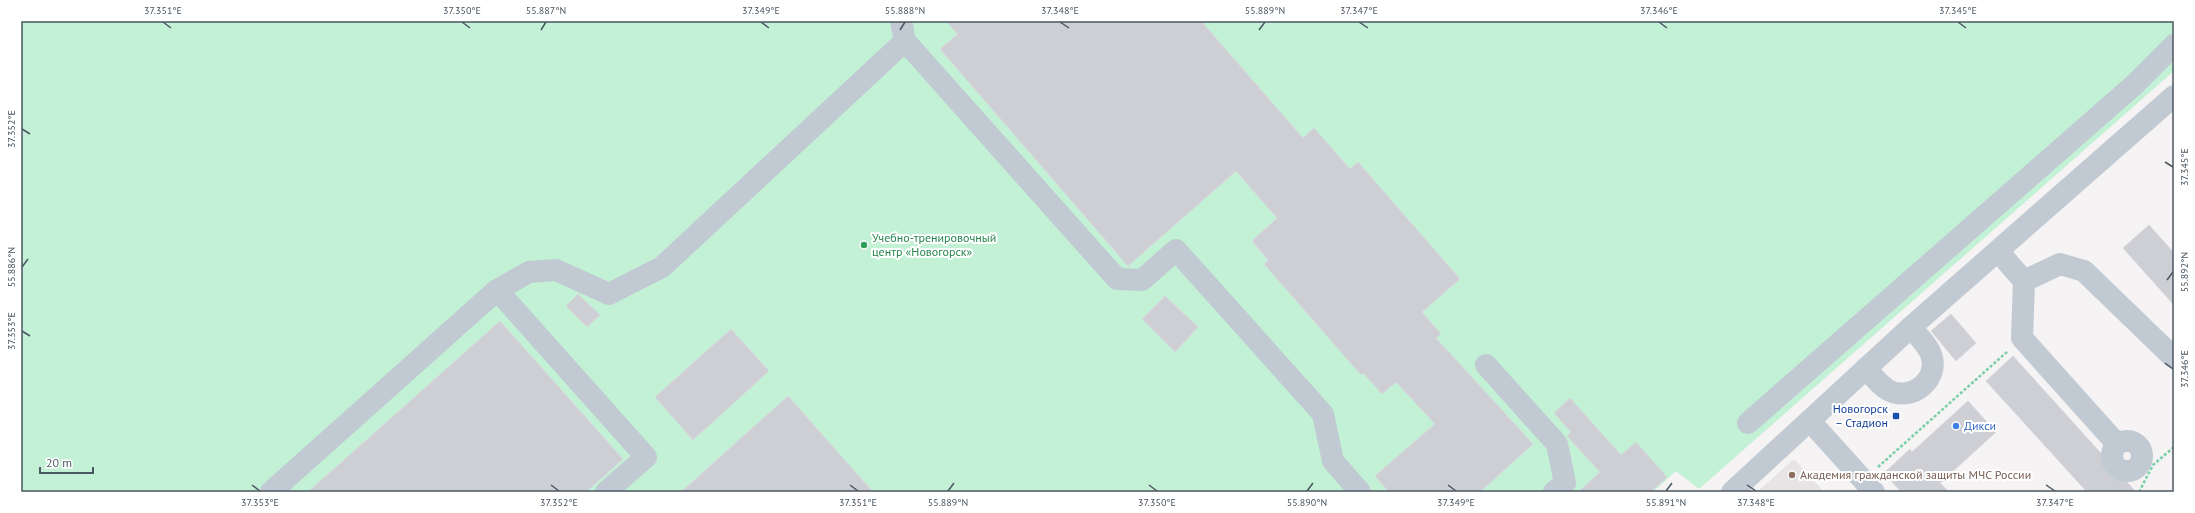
<svg xmlns="http://www.w3.org/2000/svg" width="2195" height="513" font-family="'PT Sans',sans-serif">
<rect width="100%" height="100%" fill="#f5f3f3"/>
<path fill="#e6e4e5" d="M 1794,459 L 1824,492 L 1757,492 Z"/>
<path fill="#c3f1d5" d="M 21,21 L 2174,21 L 2174,71 L 1699,489 L 1676,471 L 1653,492 L 21,492 Z"/>
<path fill="#cdcfd5" stroke="#d7d9de" d="M 946,21 L 1201,21 L 1303,138 L 1314,128 L 1350,169 L 1358,162 L 1460,279 L 1422,312 L 1441,334 L 1436,338 L 1533,444 L 1480,492 L 1389,492 L 1375,476 L 1435,424 L 1396,382 L 1382,394 L 1363,373 L 1361,375 L 1264,264 L 1268,260 L 1252,241 L 1277,218 L 1236,171 L 1128,266 L 940,49 L 958,34 Z
M 2149,225 L 2174,253 L 2174,305 L 2123,248 Z
M 578,294 L 600,315 L 587,327 L 566,306 Z
M 1165,296 L 1198,327 L 1175,352 L 1142,319 Z
M 1951,314 L 1976,343 L 1956,361 L 1931,331 Z
M 500,321 L 623,459 L 586,492 L 308,492 Z
M 731,329 L 769,371 L 693,440 L 655,397 Z
M 2013,356 L 2136,492 L 2087,492 L 1986,381 Z
M 788,396 L 873,492 L 681,492 Z
M 1570,398 L 1621,455 L 1636,442 L 1667,477 L 1651,492 L 1578,492 L 1600,472 L 1567,436 L 1571,432 L 1554,413 Z
M 1968,401 L 1996,432 L 1940,483 L 1949,492 L 1901,492 L 1884,473 L 1910,449 L 1912,452 Z"/>
<g fill="none" stroke-linecap="round" stroke-linejoin="round">
<path stroke="#7ad0a6" stroke-width="2.5" stroke-dasharray="3 2" stroke-linecap="butt" d="M 1878,467 L 2008,351
M 2139,492 L 2153,465 L 2174,447"/>
<path stroke="#c1cad2" stroke-width="22" d="M 901,21 L 905,41 L 1117,279 L 1142,280 L 1176,250 L 1323,414 L 1333,461 L 1360,492
M 1998,251 L 2024,281 L 2022,338 L 2117,444
M 2024,281 L 2060,264 L 2084,271 L 2174,358
M 497,290 L 529,272 L 556,270 L 609,294 L 662,267 L 905,41
M 1486,365 L 1557,444 L 1565,483 L 1554,492
M 1866,368 C 1872,375 1879,385 1888,390 C 1912,403 1942,378 1930,352 C 1926,343 1917,335 1911,327
M 1810,421 L 1874,492
M 1748,423 L 2134,85 L 2174,45
M2112 456a15 15 0 1 1 30 0a15 15 0 1 1-30 0Z
M 271,492 L 497,290 L 646,457 L 606,492
M 1732,492 L 1911,327 L 2174,96"/>
</g>
<path fill="none" stroke="#4a5661" stroke-width="1.5" d="M 163,22 L 171,28M 462,22 L 470,28M 761,22 L 769,28M 1060,22 L 1069,28M 1359,22 L 1368,28M 1659,22 L 1667,28M 1958,22 L 1966,28M 541,30 L 546,22M 900,30 L 905,22M 1259,30 L 1265,22M 22,129 L 30,134M 2165,162 L 2173,167M 22,267 L 28,259M 2167,280 L 2173,272M 22,331 L 30,336M 2165,363 L 2173,369M 252,485 L 260,491M 551,485 L 559,491M 850,485 L 858,491M 1149,485 L 1157,491M 1448,485 L 1456,491M 1747,485 L 1756,491M 2046,485 L 2055,491M 948,491 L 954,483M 1307,491 L 1313,483M 1666,491 L 1672,483"/>
<circle fill="#2e9e5b" stroke="#fff" stroke-width="1.5" cx="864" cy="245" r="4"/>
<rect fill="#1a4fb4" stroke="#fff" stroke-width="1.5" x="1892" y="412" width="8" height="8" rx="2"/>
<circle fill="#3f7fe0" stroke="#fff" stroke-width="1.5" cx="1956" cy="426" r="4"/>
<circle fill="#8d6e63" stroke="#fff" stroke-width="1.5" cx="1792" cy="475" r="4"/>
<g text-anchor="middle" stroke-width="4" stroke-linejoin="round" paint-order="stroke">
<g font-size="12" fill="#27864d" stroke="#fff" text-anchor="start">
<text x="872" y="242">Учебно-тренировочный<tspan x="872" dy="14">центр «Новогорск»</tspan></text>
</g>
<g font-size="12" fill="#164399" stroke="#fff" text-anchor="end">
<text x="1888" y="413">Новогорск<tspan x="1888" dy="14">– Стадион</tspan></text>
</g>
<g font-size="12" fill="#366cbe" stroke="#fff" text-anchor="start">
<text x="1964" y="430">Дикси</text>
</g>
<g font-size="12" fill="#785e54" stroke="#fff" text-anchor="start">
<text x="1800" y="479">Академия гражданской защиты МЧС России</text>
</g>
</g>
<rect width="2195" height="513" fill="none" stroke="#ffffff" stroke-width="44"/>
<path d="M40 467v6h53v-6" fill="none" stroke="#4a5661" stroke-width="2"/>
<text x="46" y="467" font-size="12" fill="#4a5661" stroke="#ffffff" stroke-width="3" paint-order="stroke">20 m</text>
<rect x="22" y="22" width="2151" height="469" fill="none" stroke="#4a5661" stroke-width="1.5"/>
<g font-size="10" text-anchor="middle" fill="#4a5661">
<text x="163" y="14">37.351°E</text>
<text x="462" y="14">37.350°E</text>
<text x="546" y="14">55.887°N</text>
<text x="761" y="14">37.349°E</text>
<text x="905" y="14">55.888°N</text>
<text x="1060" y="14">37.348°E</text>
<text x="1265" y="14">55.889°N</text>
<text x="1359" y="14">37.347°E</text>
<text x="1659" y="14">37.346°E</text>
<text x="1958" y="14">37.345°E</text>
<text transform="translate(11 129) rotate(-90)" y="4">37.352°E</text>
<text transform="translate(2184 167) rotate(-90)" y="4">37.345°E</text>
<text transform="translate(11 267) rotate(-90)" y="4">55.886°N</text>
<text transform="translate(2184 272) rotate(-90)" y="4">55.892°N</text>
<text transform="translate(11 331) rotate(-90)" y="4">37.353°E</text>
<text transform="translate(2184 369) rotate(-90)" y="4">37.346°E</text>
<text x="260" y="506">37.353°E</text>
<text x="559" y="506">37.352°E</text>
<text x="858" y="506">37.351°E</text>
<text x="948" y="506">55.889°N</text>
<text x="1157" y="506">37.350°E</text>
<text x="1307" y="506">55.890°N</text>
<text x="1456" y="506">37.349°E</text>
<text x="1666" y="506">55.891°N</text>
<text x="1756" y="506">37.348°E</text>
<text x="2055" y="506">37.347°E</text>
</g>
</svg>
